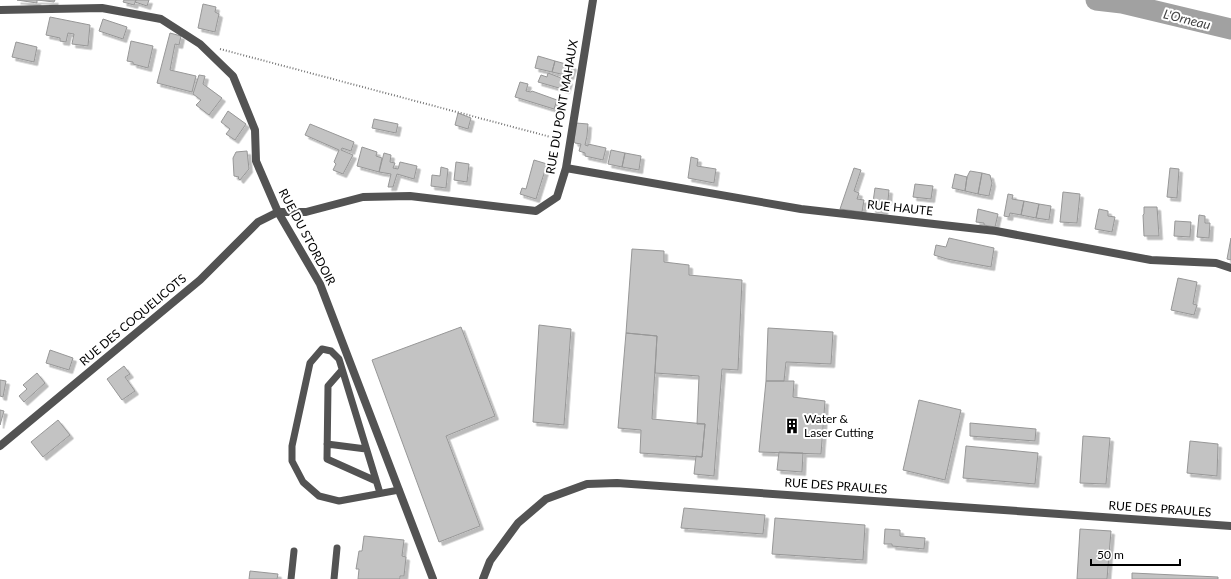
<svg xmlns="http://www.w3.org/2000/svg" width="1231" height="579" font-family="Lato,sans-serif">
<defs>
<filter id="shadow"><feDropShadow dx="3.5" dy="3.5" stdDeviation="0" flood-color="#0004"/></filter>
</defs>
<rect width="100%" height="100%" fill="#fff"/>
<g fill="none" stroke-linecap="round" stroke-linejoin="round">
<path stroke="#a1a1a1" stroke-width="21" d="M 1096,0 L 1122,3 L 1231,29"/>
</g>
<path fill="#c3c3c3" stroke="#979797" filter="url(#shadow)" d="M 17,0 L 37,0 L 37,3 Z
M 37,0 L 55,0 L 54,2 Z
M 124,0 L 136,0 L 134,5 L 123,2 Z
M 136,0 L 149,0 L 147,6 L 135,2 Z
M 203,4 L 216,7 L 215,12 L 219,14 L 215,32 L 198,28 Z
M 50,17 L 90,25 L 88,46 L 72,44 L 74,34 L 68,33 L 66,42 L 60,41 L 60,38 L 46,35 Z
M 103,19 L 127,27 L 123,39 L 99,31 Z
M 170,33 L 181,36 L 179,45 L 175,44 L 170,70 L 196,76 L 192,92 L 157,83 Z
M 131,41 L 153,46 L 148,68 L 133,64 L 133,62 L 127,61 Z
M 16,42 L 37,47 L 34,62 L 12,57 Z
M 538,56 L 555,61 L 552,72 L 535,68 Z
M 555,61 L 573,66 L 570,76 L 552,72 Z
M 548,73 L 569,81 L 566,90 L 538,82 L 541,75 L 547,77 Z
M 199,75 L 205,76 L 203,84 L 222,98 L 209,115 L 196,105 L 201,100 L 193,94 Z
M 520,82 L 528,84 L 526,91 L 531,92 L 532,91 L 557,100 L 554,109 L 515,97 Z
M 228,111 L 246,124 L 235,140 L 226,134 L 230,129 L 221,122 Z
M 458,113 L 471,118 L 468,129 L 455,125 Z
M 374,119 L 398,124 L 396,133 L 372,128 Z
M 576,123 L 588,124 L 587,136 L 585,145 L 588,146 L 588,144 L 606,148 L 603,160 L 585,156 L 585,153 L 579,151 L 581,144 L 575,143 L 574,141 Z
M 310,124 L 354,142 L 351,151 L 342,148 L 341,150 L 353,155 L 343,174 L 333,170 L 336,164 L 334,162 L 339,150 L 305,135 Z
M 362,147 L 377,152 L 376,156 L 382,158 L 379,172 L 357,166 Z
M 611,150 L 625,153 L 622,167 L 608,164 Z
M 247,151 L 249,169 L 240,180 L 238,178 L 239,177 L 234,176 L 233,158 L 236,152 Z
M 384,153 L 391,155 L 390,162 L 395,163 L 393,168 L 398,169 L 400,162 L 417,166 L 414,179 L 397,174 L 393,187 L 388,187 L 391,174 L 379,172 Z
M 625,153 L 641,156 L 639,170 L 622,167 Z
M 691,157 L 698,159 L 697,166 L 716,169 L 714,183 L 688,178 Z
M 534,160 L 547,164 L 536,199 L 520,194 L 522,188 L 526,189 Z
M 456,162 L 469,164 L 467,182 L 454,180 Z
M 441,167 L 448,169 L 446,188 L 431,186 L 432,175 L 440,176 Z
M 854,168 L 861,170 L 854,191 L 859,193 L 857,199 L 864,200 L 862,212 L 840,209 Z
M 1170,168 L 1179,169 L 1177,198 L 1167,197 Z
M 970,171 L 982,173 L 978,194 L 965,191 L 967,177 Z
M 982,173 L 990,175 L 992,183 L 989,196 L 978,194 Z
M 955,174 L 967,177 L 965,191 L 952,188 Z
M 915,184 L 933,186 L 931,199 L 913,197 Z
M 875,188 L 889,190 L 888,201 L 886,201 L 884,211 L 872,209 Z
M 1063,192 L 1080,194 L 1077,223 L 1060,222 Z
M 1008,194 L 1013,195 L 1012,199 L 1024,201 L 1021,215 L 1010,213 L 1009,217 L 1004,216 Z
M 1024,201 L 1039,204 L 1036,218 L 1021,215 Z
M 1039,204 L 1051,206 L 1049,220 L 1036,218 Z
M 1144,207 L 1157,207 L 1159,236 L 1144,236 L 1143,215 L 1144,214 Z
M 978,209 L 998,214 L 995,227 L 984,225 L 984,223 L 976,222 Z
M 1099,209 L 1108,211 L 1108,216 L 1115,217 L 1112,232 L 1095,229 Z
M 1199,215 L 1205,216 L 1205,223 L 1210,223 L 1209,238 L 1197,237 Z
M 1175,221 L 1191,222 L 1190,237 L 1174,236 Z
M 949,238 L 994,248 L 991,267 L 947,259 L 934,255 L 936,245 L 946,247 Z
M 1231,238 L 1231,260 L 1227,259 Z
M 632,249 L 664,251 L 664,262 L 689,265 L 689,275 L 742,280 L 738,370 L 722,369 L 714,476 L 694,474 L 696,456 L 702,457 L 705,424 L 697,424 L 699,376 L 655,373 L 657,336 L 626,333 Z
M 1178,278 L 1197,282 L 1193,304 L 1197,305 L 1194,315 L 1171,310 Z
M 539,325 L 571,329 L 564,425 L 533,422 Z
M 461,327 L 495,416 L 446,436 L 480,526 L 439,542 L 372,360 Z
M 768,328 L 833,332 L 831,364 L 786,362 L 784,381 L 766,381 Z
M 626,333 L 657,336 L 652,419 L 705,424 L 702,457 L 640,453 L 641,430 L 618,428 Z
M 50,350 L 73,358 L 69,370 L 46,363 Z
M 124,366 L 130,374 L 125,377 L 135,391 L 122,400 L 107,379 Z
M 37,373 L 45,383 L 24,402 L 19,396 L 27,389 L 23,385 Z
M 0,380 L 6,381 L 3,397 L 0,396 Z
M 766,381 L 794,381 L 793,397 L 825,401 L 821,454 L 759,452 Z
M 919,400 L 961,410 L 945,480 L 903,470 Z
M 0,410 L 4,411 L 0,425 Z
M 58,420 L 70,435 L 43,457 L 31,442 Z
M 970,423 L 1036,429 L 1035,441 L 970,436 Z
M 1083,436 L 1110,438 L 1106,484 L 1080,483 Z
M 1190,441 L 1218,444 L 1217,476 L 1187,473 Z
M 966,446 L 1038,453 L 1035,484 L 963,478 Z
M 779,452 L 803,453 L 802,472 L 777,470 Z
M 684,508 L 765,515 L 763,534 L 681,528 Z
M 775,518 L 865,525 L 863,560 L 772,554 Z
M 885,529 L 900,530 L 900,536 L 925,538 L 924,549 L 892,546 L 892,544 L 884,544 Z
M 1080,529 L 1111,531 L 1107,579 L 1077,579 Z
M 364,536 L 404,540 L 402,556 L 406,557 L 404,576 L 400,576 L 400,579 L 358,579 L 359,569 L 356,569 L 359,551 L 362,551 Z
M 250,571 L 278,574 L 277,579 L 249,579 Z
M 1132,573 L 1218,577 L 1218,579 L 1132,579 Z"/>
<g fill="none" stroke-linecap="round" stroke-linejoin="round">
<path stroke="#757575" stroke-width="2" stroke-dasharray="1 2" stroke-linecap="butt" d="M 220,49 L 562,140"/>
<path stroke="#535353" stroke-width="7" d="M 342,370 L 328,386 L 327,459 L 376,481
M 327,444 L 366,449
M 380,493 L 339,359 L 331,351 L 322,349 L 310,363 L 292,446 L 292,461 L 303,482 L 319,496 L 339,501 L 399,490
M 291,579 L 294,551
M 334,579 L 337,548"/>
<path stroke="#535353" stroke-width="8" d="M 0,10 L 102,8 L 161,19 L 200,44 L 233,76 L 255,130 L 256,161 L 278,212 L 320,284 L 433,579
M 566,168 L 801,209 L 996,231 L 1151,260 L 1216,263 L 1231,268
M 0,446 L 200,280 L 258,222 L 278,212 L 306,212 L 363,197 L 410,196 L 536,211 L 557,197 L 566,168 L 593,0
M 483,579 L 490,561 L 518,523 L 546,499 L 587,484 L 617,483 L 1231,526"/>
</g>
<defs>
<g id="building-bare" transform="scale(1.2)"><path d="M-4-6H4V6H1V3H-1V6H-4ZM-2.5-4.3h1.7v1.8h-1.7ZM.8-4.3h1.7v1.8H.8ZM-2.5-1h1.7V.8h-1.7ZM.8-1h1.7V.8H.8Z" fill="#000" stroke="#fff" stroke-width="2.5" paint-order="stroke"/></g>
</defs>
<g fill-rule="evenodd">
<use href="#building-bare" x="792" y="426"/>
</g>
<g text-anchor="middle" stroke-width="4" stroke-linejoin="round" paint-order="stroke">
<g font-size="12" fill="#000" stroke="#fff">
<text transform="translate(562 107) rotate(-80)" y="4">RUE DU PONT MAHAUX</text>
<text transform="translate(900 208) rotate(6)" y="4">RUE HAUTE</text>
<text transform="translate(307 237) rotate(62)" y="4">RUE DU STORDOIR</text>
<text transform="translate(133 320) rotate(-40)" y="4">RUE DES COQUELICOTS</text>
<text transform="translate(836 486) rotate(4)" y="4">RUE DES PRAULES</text>
<text transform="translate(1160 509) rotate(4)" y="4">RUE DES PRAULES</text>
</g>
<g font-size="12" fill="#000" stroke="#fff" text-anchor="start">
<text x="804" y="423">Water &amp;<tspan x="804" dy="14">Laser Cutting</tspan></text>
</g>
<g font-size="13" font-style="italic" fill="#424242" stroke="#fff">
<text transform="translate(1187 19) rotate(14)" y="5">L'Orneau</text>
</g>
</g>
<path d="M1091 559v6h89v-6" fill="none" stroke="#000000" stroke-width="2"/>
<text x="1097" y="559" font-size="12" fill="#000000" stroke="#ffffff" stroke-width="3" paint-order="stroke">50 m</text>
</svg>
